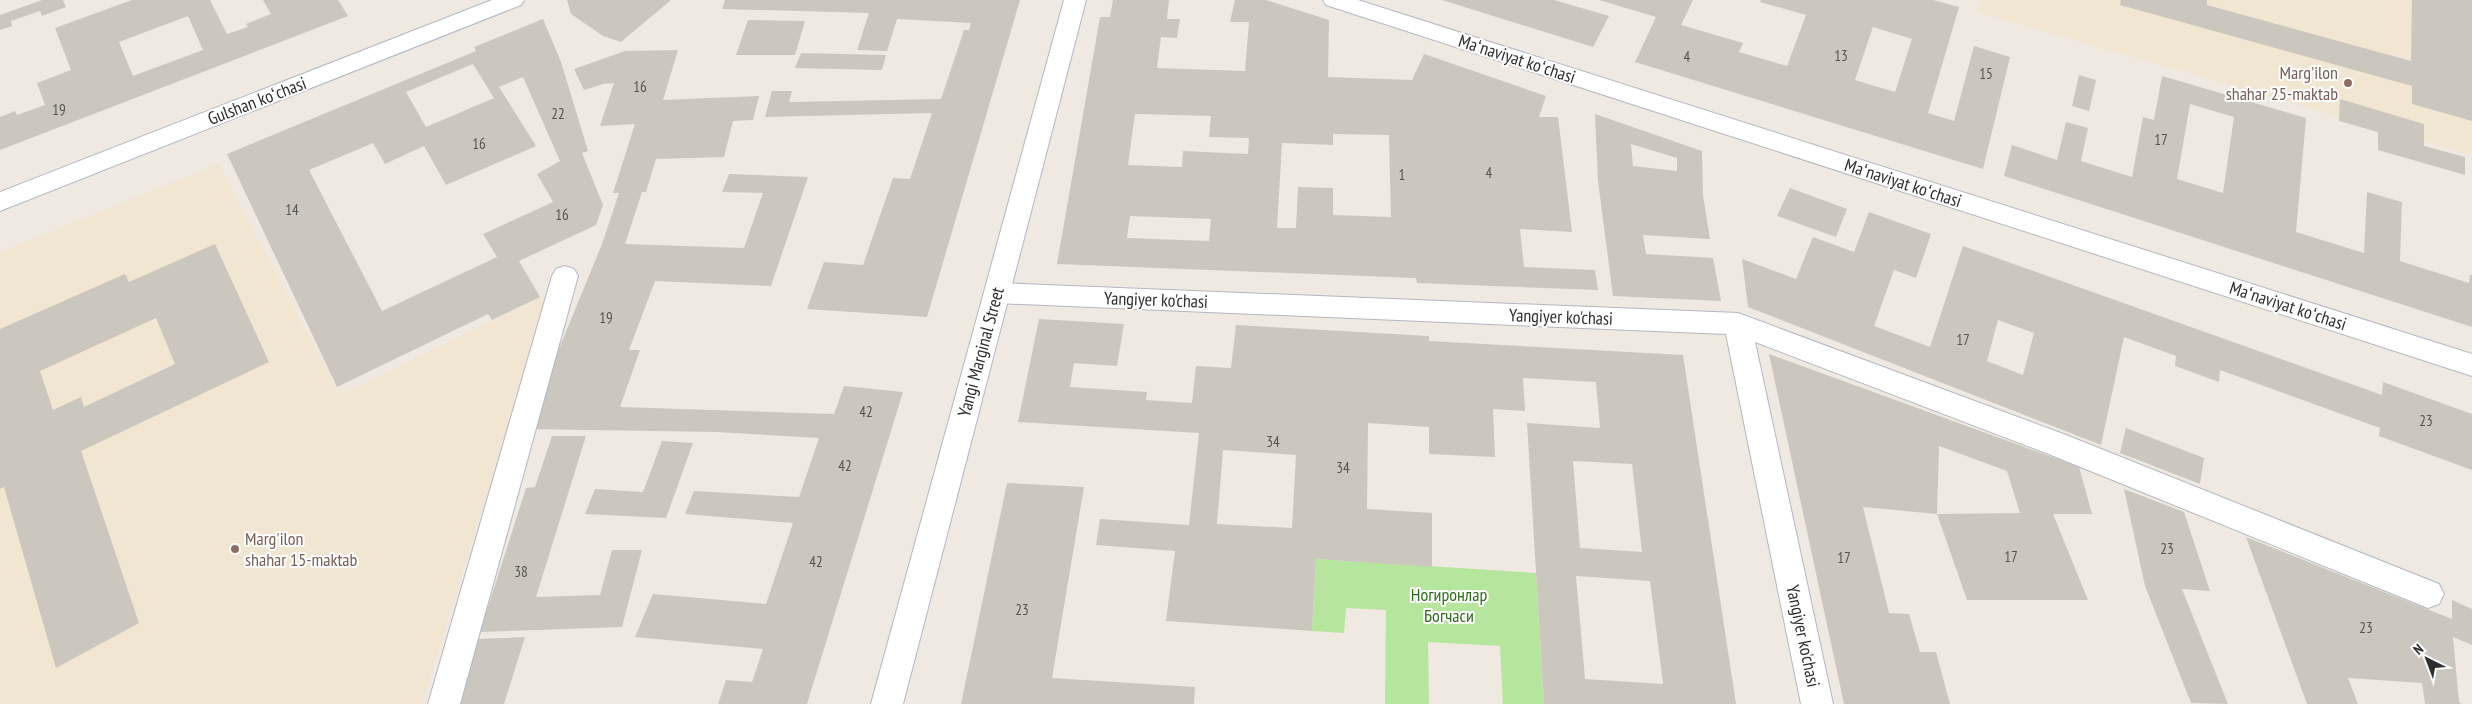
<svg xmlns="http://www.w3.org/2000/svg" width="2472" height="704" font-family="'PT Sans Narrow',sans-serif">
<rect width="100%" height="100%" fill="#efe9e1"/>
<path fill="#f0e6d1" d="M 1981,0 L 2472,0 L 2472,155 L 1978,12 Z
M 219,164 L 340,395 L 548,294 L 422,704 L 0,704 L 0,252 Z"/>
<path fill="#b6e59e" d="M 1316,559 L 1536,573 L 1544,704 L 1503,704 L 1500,646 L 1428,642 L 1429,704 L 1385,704 L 1386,610 L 1346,608 L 1344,633 L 1312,631 Z"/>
<path fill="#cbc7bf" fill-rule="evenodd" d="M 42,0 L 63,0 L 66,7 L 42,16 L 40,11 L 11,21 L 12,26 L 0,30 L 0,15 Z
M 132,0 L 210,0 L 227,34 L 248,27 L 246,24 L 271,14 L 263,0 L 338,0 L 348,16 L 0,150 L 0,117 L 15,111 L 17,115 L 45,105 L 37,83 L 71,70 L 55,28 ZM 188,16 L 203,50 L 133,76 L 119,42 Z
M 567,0 L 671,0 L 621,42 L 603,36 L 571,14 Z
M 725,0 L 1020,0 L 927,317 L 807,309 L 824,262 L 863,265 L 893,178 L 910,179 L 932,113 L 765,117 L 772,91 L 792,91 L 789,102 L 941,99 L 964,30 L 969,30 L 971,23 L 897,19 L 887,51 L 857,50 L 869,13 L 722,9 Z
M 1113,0 L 1169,0 L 1167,19 L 1180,19 L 1177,38 L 1161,37 L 1157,68 L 1245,71 L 1249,22 L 1230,22 L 1235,0 L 1266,0 L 1329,20 L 1328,77 L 1412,80 L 1424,54 L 1546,96 L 1539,117 L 1558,117 L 1572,232 L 1520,229 L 1524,267 L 1595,270 L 1598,290 L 1417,283 L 1416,278 L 1057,264 L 1100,17 L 1110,17 ZM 1135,114 L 1211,116 L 1209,137 L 1249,138 L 1248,154 L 1183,151 L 1182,167 L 1128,165 ZM 1333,134 L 1389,135 L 1391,217 L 1333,215 L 1333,188 L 1298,187 L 1296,228 L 1277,228 L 1282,143 L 1333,145 ZM 1130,216 L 1211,219 L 1209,241 L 1127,238 Z
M 1442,0 L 1554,0 L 1609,16 L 1593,47 Z
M 1599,0 L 1693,0 L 1681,25 L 1743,43 L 1739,52 L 1787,66 L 1806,15 L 1760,2 L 1761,0 L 1933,0 L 1959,7 L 1928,113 L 1954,121 L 1974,46 L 2010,57 L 1983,169 L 1635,62 L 1656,17 ZM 1873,27 L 1912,39 L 1895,92 L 1855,80 Z
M 2121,0 L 2207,0 L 2207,5 L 2411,61 L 2412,0 L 2472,0 L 2472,121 L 2412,104 L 2412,86 L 2120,5 Z
M 543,19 L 561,62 L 588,151 L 582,153 L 603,205 L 596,225 L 519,261 L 540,297 L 492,320 L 488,314 L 337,387 L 227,154 L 476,51 L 474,47 ZM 473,64 L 494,98 L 426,127 L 406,92 ZM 523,77 L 560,161 L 537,174 L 553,202 L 483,234 L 497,257 L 382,311 L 309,170 L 373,143 L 385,164 L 424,146 L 446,185 L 536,146 L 499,87 Z
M 748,20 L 805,21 L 795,55 L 736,55 Z
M 678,50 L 663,100 L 759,96 L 753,120 L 733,121 L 724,157 L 656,159 L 646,192 L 642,192 L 625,244 L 744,248 L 763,193 L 722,192 L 729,174 L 808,177 L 771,286 L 655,281 L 629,350 L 640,350 L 620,407 L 834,414 L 844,386 L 903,392 L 807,704 L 718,704 L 726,680 L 752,682 L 763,649 L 635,637 L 653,594 L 766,604 L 793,523 L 685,514 L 694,491 L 799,497 L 819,438 L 717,432 L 526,429 L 602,244 L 619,193 L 613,193 L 635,124 L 600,126 L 614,83 L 603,84 L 584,90 L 574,69 L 625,51 Z
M 801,53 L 886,55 L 882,70 L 795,68 Z
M 2079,75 L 2096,80 L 2089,111 L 2072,106 Z
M 2162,76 L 2306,118 L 2296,232 L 2364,253 L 2367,192 L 2402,202 L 2400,261 L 2469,283 L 2470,275 L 2472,275 L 2472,327 L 2004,176 L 2012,145 L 2057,160 L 2066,122 L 2088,128 L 2081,161 L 2132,177 L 2143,117 L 2154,120 ZM 2190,104 L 2234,117 L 2223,193 L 2177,179 Z
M 2340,99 L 2424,124 L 2424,146 L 2465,157 L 2465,175 L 2378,150 L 2378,132 L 2339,121 Z
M 1595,114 L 1702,151 L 1703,195 L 1710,239 L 1643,235 L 1646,254 L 1713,258 L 1721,301 L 1613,296 L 1598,181 ZM 1631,144 L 1677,158 L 1677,171 L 1633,166 Z
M 1790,188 L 1847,209 L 1836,237 L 1777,216 Z
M 1869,212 L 1931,234 L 1916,278 L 1894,270 L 1874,326 L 1930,347 L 1963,246 L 2382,395 L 2383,382 L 2472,414 L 2472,470 L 2379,436 L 2380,428 L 2220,370 L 2219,382 L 2175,366 L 2176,356 L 2124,337 L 2101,445 L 1748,307 L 1742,259 L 1796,279 L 1813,237 L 1854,252 ZM 1998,320 L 2034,333 L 2023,375 L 1987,361 Z
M 215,244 L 269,362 L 81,451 L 139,623 L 56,668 L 4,487 L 0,489 L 0,329 L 125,274 L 129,282 ZM 156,318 L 175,364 L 84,407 L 81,397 L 53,410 L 40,371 Z
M 1039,319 L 1124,324 L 1117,366 L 1074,363 L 1070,387 L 1147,392 L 1146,400 L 1192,403 L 1196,366 L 1231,368 L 1236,325 L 1429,336 L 1429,341 L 1683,355 L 1736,704 L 1544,704 L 1527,423 L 1600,428 L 1596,382 L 1523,378 L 1525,411 L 1493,409 L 1495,457 L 1429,454 L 1429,427 L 1368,423 L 1367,509 L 1432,513 L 1432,567 L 1316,559 L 1312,631 L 1166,621 L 1175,551 L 1096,545 L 1100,519 L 1189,525 L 1199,433 L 1018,422 ZM 1223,450 L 1296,455 L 1292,528 L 1217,524 ZM 1573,461 L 1632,464 L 1642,552 L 1580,548 ZM 1576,576 L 1650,581 L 1663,684 L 1585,679 Z
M 1769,354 L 2079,467 L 2092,514 L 2053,514 L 2088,600 L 1967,600 L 1937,514 L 2020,513 L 2007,471 L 1939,446 L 1937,514 L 1863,507 L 1889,613 L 1909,614 L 1920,652 L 1936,652 L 1950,704 L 1844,704 Z
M 2126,428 L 2204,458 L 2200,484 L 2120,453 Z
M 552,436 L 586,436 L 536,597 L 600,595 L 612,550 L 642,550 L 622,627 L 480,632 L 526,488 L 535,487 Z
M 662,441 L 693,443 L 666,518 L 585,514 L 595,489 L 643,492 Z
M 1007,483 L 1084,487 L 1052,678 L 1195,687 L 1194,704 L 961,704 Z
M 2124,489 L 2184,512 L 2210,591 L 2182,589 L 2228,704 L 2191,703 L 2145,586 Z
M 2246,537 L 2452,619 L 2452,600 L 2472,609 L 2472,645 L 2453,637 L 2459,702 L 2462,704 L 2425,704 L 2422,683 L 2348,678 L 2358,704 L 2307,704 Z
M 525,637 L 504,704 L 456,704 L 477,639 Z"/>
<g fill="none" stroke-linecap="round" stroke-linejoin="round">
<g stroke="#b4b7c1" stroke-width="2">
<path id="minor" d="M 492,0 L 524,0 L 521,5 L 0,211 L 0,192 Z
M 1323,0 L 1358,0 L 2472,354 L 2472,376 L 1326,5 Z
M 565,266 L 574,269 L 578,276 L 460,704 L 428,704 L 552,276 L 556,269 Z
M 997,283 L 1738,313 L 2066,435 L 2439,584 L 2444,594 L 2439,604 L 2428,608 L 2046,453 L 1755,342 L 1833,704 L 1801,704 L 1726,334 L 997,303 L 988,300 L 984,293 L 988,286 Z"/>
</g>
<g stroke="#b4b7c1" stroke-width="2">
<path id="secondary" d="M 1064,0 L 1086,0 L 903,704 L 871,704 Z"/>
</g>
<use href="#minor" fill="#fff" fill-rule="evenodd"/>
<use href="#secondary" fill="#fff" fill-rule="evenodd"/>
</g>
<g fill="#8d6e63" stroke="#fff" stroke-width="2">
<circle cx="2348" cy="83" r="5"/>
<circle cx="235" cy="549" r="5"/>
</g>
<g text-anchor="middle" stroke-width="4" stroke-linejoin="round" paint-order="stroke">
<g font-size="15" fill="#555452">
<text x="1841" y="61">13</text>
<text x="1687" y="62">4</text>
<text x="1986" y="79">15</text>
<text x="640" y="92">16</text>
<text x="59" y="115">19</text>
<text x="558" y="119">22</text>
<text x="2161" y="145">17</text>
<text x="479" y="149">16</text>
<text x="1489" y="178">4</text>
<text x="1402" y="180">1</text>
<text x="292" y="215">14</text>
<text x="562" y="220">16</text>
<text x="606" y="323">19</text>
<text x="1963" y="345">17</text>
<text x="866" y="417">42</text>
<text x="2426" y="426">23</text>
<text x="1273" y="447">34</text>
<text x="845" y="471">42</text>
<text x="1343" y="473">34</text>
<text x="2167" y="554">23</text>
<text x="2011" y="562">17</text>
<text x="1844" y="563">17</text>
<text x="816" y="567">42</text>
<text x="521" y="577">38</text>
<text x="1022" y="615">23</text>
<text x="2366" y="633">23</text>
</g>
<g font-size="18" fill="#2e2e2e" stroke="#fff">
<text transform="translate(1517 59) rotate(18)" y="6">Maʻnaviyat koʻchasi</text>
<text transform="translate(257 101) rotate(-21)" y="6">Gulshan koʻchasi</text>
<text transform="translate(1903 183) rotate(18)" y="6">Maʻnaviyat koʻchasi</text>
<text transform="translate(1156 300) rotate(2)" y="6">Yangiyer ko'chasi</text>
<text transform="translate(2288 306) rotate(18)" y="6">Maʻnaviyat koʻchasi</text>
<text transform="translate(1561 317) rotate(2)" y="6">Yangiyer ko'chasi</text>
<text transform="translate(981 352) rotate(-75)" y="6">Yangi Marginal Street</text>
<text transform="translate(1803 636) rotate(78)" y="6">Yangiyer ko'chasi</text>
</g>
<g font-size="18" fill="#785e54" stroke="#fff" text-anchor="end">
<text x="2338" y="79">Marg'ilon<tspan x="2338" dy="21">shahar 25-maktab</tspan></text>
<text x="245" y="545" text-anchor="start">Marg'ilon<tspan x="245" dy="21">shahar 15-maktab</tspan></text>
</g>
<g font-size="18" fill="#2c6e1b" stroke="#fff">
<text x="1449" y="601">Ногиронлар<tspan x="1449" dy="21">Богчаси</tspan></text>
</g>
</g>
<g transform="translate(2427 659) rotate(318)" stroke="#ffffff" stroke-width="4" paint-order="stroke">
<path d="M0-4L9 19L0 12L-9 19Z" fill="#2e2e2e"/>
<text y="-8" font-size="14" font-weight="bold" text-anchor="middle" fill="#2e2e2e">N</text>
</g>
</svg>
